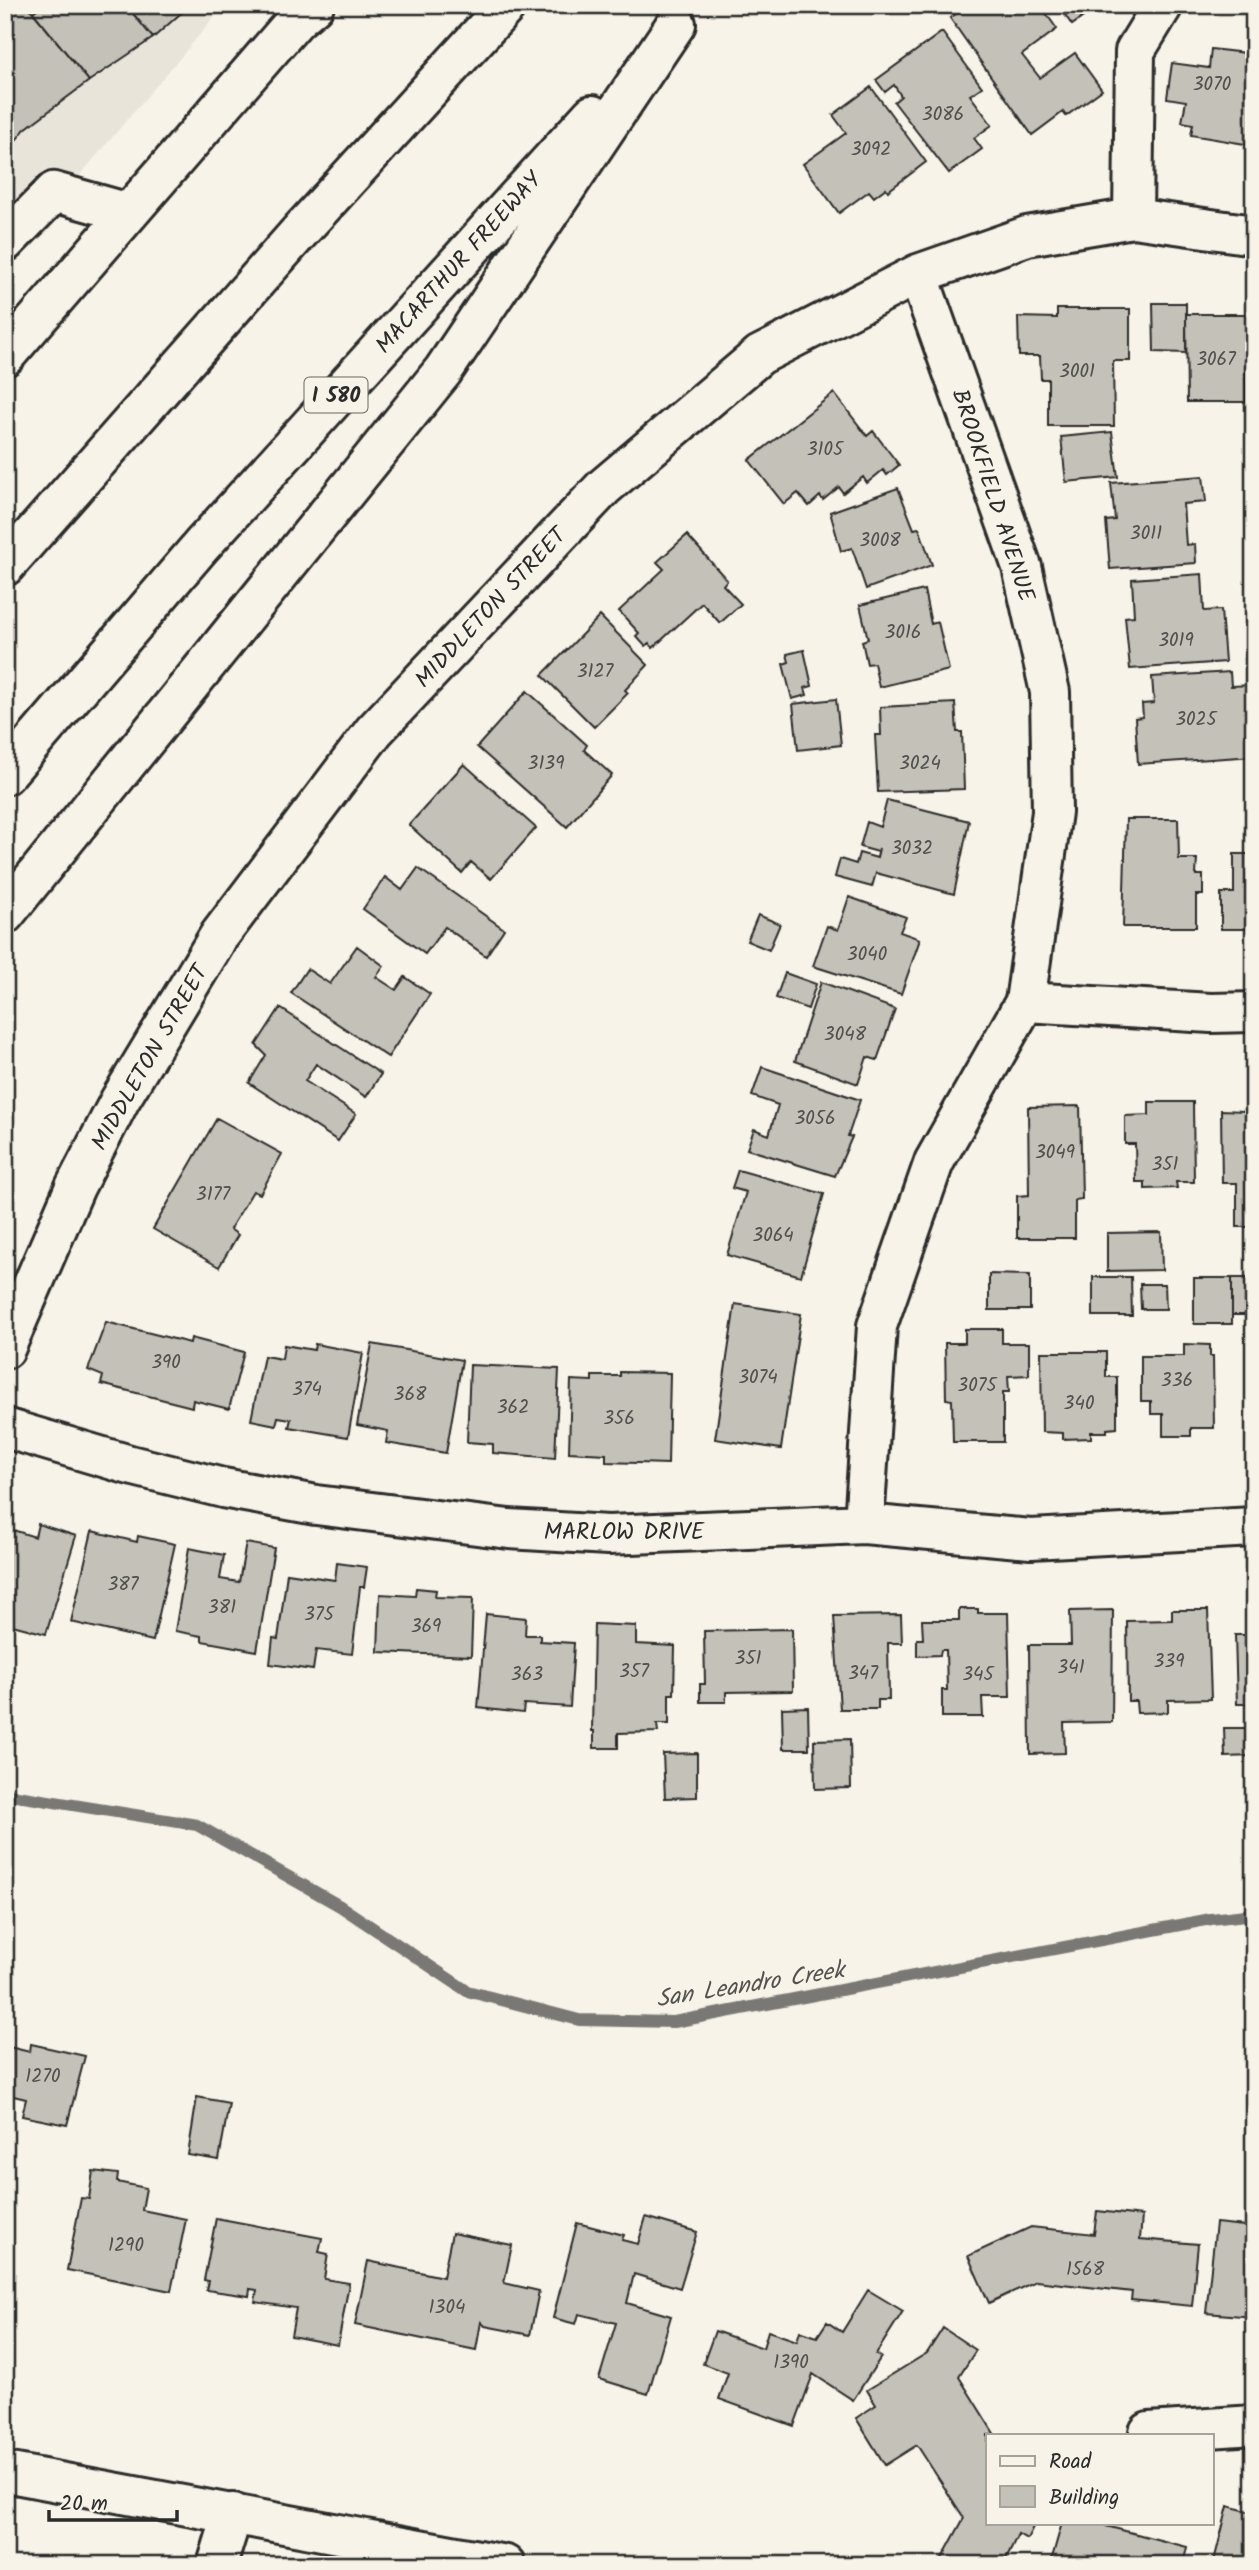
<svg xmlns="http://www.w3.org/2000/svg" width="1259" height="2570" font-family="Kalam,sans-serif">
<rect width="100%" height="100%" fill="#f7f3e8"/>
<filter id="ink" filterUnits="userSpaceOnUse"><feTurbulence type="fractalNoise" baseFrequency=".0143" numOctaves="2"/><feDisplacementMap in="SourceGraphic" scale="14" xChannelSelector="R" yChannelSelector="G"/><feConvolveMatrix kernelMatrix="1 2 1 2 8 2 1 2 1" color-interpolation-filters="sRGB"/></filter>
<g filter="url(#ink)">
<path fill="#e8e4da" d="M 5,5 L 225,5 L 5,263 Z"/>
<g fill="none" stroke-linecap="round" stroke-linejoin="round">
<path stroke="#7a7874" stroke-width="12" d="M 5,1794 L 197,1825 L 340,1906 L 467,1991 L 579,2020 L 674,2022 L 1211,1919 L 1254,1914"/>
</g>
<path fill="#c4c1b9" stroke="#2b2b2b" stroke-width="2" d="M 5,5 L 27,5 L 89,81 L 25,129 L 5,154 Z
M 42,5 L 126,5 L 153,38 L 89,81 L 33,12 Z
M 126,5 L 190,5 L 153,38 Z
M 969,5 L 1040,5 L 1057,29 L 1022,55 L 1040,78 L 1075,53 L 1102,90 L 1066,116 L 1063,112 L 1032,135 L 950,18 Z
M 1058,5 L 1100,5 L 1072,25 Z
M 942,32 L 982,87 L 970,95 L 992,125 L 974,138 L 982,149 L 949,173 L 894,102 L 901,96 L 894,85 L 885,92 L 876,80 Z
M 1211,49 L 1254,54 L 1251,145 L 1191,135 L 1193,124 L 1182,122 L 1186,101 L 1167,98 L 1172,63 L 1209,68 Z
M 871,87 L 926,162 L 888,191 L 886,188 L 874,197 L 869,191 L 839,213 L 803,164 L 846,133 L 833,115 Z
M 1153,303 L 1186,303 L 1186,353 L 1154,352 Z
M 1057,309 L 1130,309 L 1130,361 L 1113,361 L 1114,426 L 1048,426 L 1048,379 L 1041,379 L 1040,356 L 1019,356 L 1018,317 L 1057,318 Z
M 1186,314 L 1246,314 L 1246,402 L 1187,402 Z
M 834,393 L 867,436 L 873,431 L 899,465 L 887,475 L 883,470 L 867,483 L 863,477 L 843,493 L 839,487 L 823,500 L 820,496 L 809,506 L 798,493 L 784,504 L 749,460 Z
M 1112,432 L 1118,477 L 1066,482 L 1061,437 Z
M 1203,476 L 1206,502 L 1183,504 L 1186,545 L 1195,544 L 1196,563 L 1110,569 L 1106,521 L 1115,520 L 1111,483 Z
M 898,488 L 914,529 L 919,528 L 932,565 L 866,589 L 852,548 L 841,551 L 830,512 Z
M 687,535 L 727,580 L 723,585 L 741,604 L 720,623 L 702,603 L 653,648 L 649,643 L 645,646 L 636,636 L 639,633 L 619,611 L 664,569 L 657,562 Z
M 1202,574 L 1204,611 L 1221,610 L 1225,662 L 1130,669 L 1125,617 L 1134,616 L 1132,579 Z
M 924,590 L 931,624 L 938,622 L 949,670 L 879,687 L 874,663 L 867,664 L 862,641 L 868,639 L 860,605 Z
M 600,616 L 648,665 L 625,690 L 628,693 L 594,727 L 542,675 Z
M 804,650 L 812,686 L 805,688 L 807,695 L 792,699 L 783,664 L 789,662 L 787,654 Z
M 1230,672 L 1231,686 L 1254,685 L 1254,756 L 1138,764 L 1135,718 L 1143,717 L 1142,704 L 1154,703 L 1152,677 Z
M 527,691 L 587,745 L 584,750 L 612,775 L 567,827 L 477,747 Z
M 836,699 L 841,745 L 798,750 L 793,704 Z
M 955,703 L 957,732 L 962,732 L 964,789 L 878,792 L 875,735 L 881,735 L 880,707 Z
M 464,764 L 536,828 L 491,879 L 471,862 L 462,873 L 409,825 Z
M 887,800 L 969,821 L 954,894 L 876,873 L 872,887 L 835,877 L 840,859 L 856,864 L 859,853 L 877,858 L 879,848 L 878,852 L 860,847 L 867,822 L 880,827 Z
M 1126,819 L 1178,819 L 1179,859 L 1197,859 L 1196,875 L 1203,875 L 1203,895 L 1196,895 L 1196,927 L 1123,927 Z
M 1234,854 L 1254,854 L 1254,929 L 1221,929 L 1221,893 L 1234,893 Z
M 418,868 L 504,929 L 486,956 L 445,927 L 425,954 L 363,909 L 385,877 L 402,890 Z
M 849,897 L 906,917 L 900,932 L 920,939 L 901,994 L 813,966 L 827,926 L 838,930 Z
M 758,915 L 780,924 L 769,950 L 747,941 Z
M 357,946 L 384,966 L 376,977 L 396,990 L 405,977 L 430,994 L 388,1057 L 291,993 L 307,969 L 330,984 Z
M 785,973 L 816,984 L 808,1009 L 776,998 Z
M 821,982 L 895,1009 L 877,1060 L 867,1057 L 858,1084 L 795,1061 Z
M 280,1008 L 381,1074 L 366,1097 L 316,1064 L 305,1081 L 356,1114 L 338,1141 L 249,1083 L 266,1055 L 256,1045 Z
M 762,1067 L 860,1100 L 848,1136 L 852,1137 L 835,1176 L 747,1149 L 754,1129 L 769,1135 L 778,1105 L 752,1096 Z
M 1149,1102 L 1193,1102 L 1194,1182 L 1176,1182 L 1177,1188 L 1145,1189 L 1145,1182 L 1136,1182 L 1135,1144 L 1125,1144 L 1125,1116 L 1149,1115 Z
M 1245,1102 L 1254,1102 L 1254,1227 L 1237,1227 L 1237,1183 L 1222,1183 L 1221,1110 L 1245,1111 Z
M 1080,1106 L 1082,1199 L 1075,1200 L 1075,1238 L 1017,1238 L 1017,1196 L 1029,1195 L 1028,1107 Z
M 217,1118 L 282,1154 L 260,1194 L 253,1191 L 230,1229 L 238,1235 L 219,1267 L 153,1229 Z
M 738,1170 L 824,1194 L 801,1276 L 727,1255 L 746,1192 L 732,1188 Z
M 1161,1232 L 1162,1270 L 1107,1271 L 1107,1233 Z
M 989,1274 L 1030,1275 L 1030,1310 L 989,1310 Z
M 1093,1277 L 1131,1277 L 1132,1316 L 1093,1316 Z
M 1194,1278 L 1232,1278 L 1232,1324 L 1194,1324 Z
M 1232,1278 L 1254,1278 L 1254,1315 L 1232,1315 Z
M 1140,1284 L 1165,1284 L 1166,1309 L 1141,1309 Z
M 735,1304 L 801,1314 L 781,1449 L 715,1439 Z
M 106,1322 L 190,1343 L 191,1338 L 244,1352 L 229,1409 L 193,1400 L 192,1407 L 101,1384 L 103,1376 L 88,1370 Z
M 965,1329 L 1002,1329 L 1002,1343 L 1029,1343 L 1029,1375 L 1008,1376 L 1009,1392 L 1003,1392 L 1003,1442 L 953,1442 L 952,1400 L 946,1399 L 945,1343 L 965,1343 Z
M 315,1344 L 363,1353 L 348,1437 L 289,1427 L 291,1419 L 278,1417 L 276,1425 L 251,1420 L 264,1356 L 282,1359 L 284,1345 L 314,1350 Z
M 372,1344 L 462,1360 L 446,1453 L 386,1443 L 388,1431 L 357,1425 Z
M 1184,1344 L 1210,1345 L 1210,1356 L 1213,1356 L 1214,1428 L 1191,1428 L 1191,1436 L 1163,1436 L 1163,1414 L 1151,1414 L 1151,1401 L 1141,1401 L 1141,1356 L 1184,1356 Z
M 1041,1352 L 1106,1352 L 1106,1377 L 1117,1377 L 1117,1428 L 1107,1429 L 1107,1432 L 1091,1432 L 1091,1438 L 1063,1439 L 1063,1433 L 1042,1432 Z
M 470,1365 L 559,1369 L 555,1458 L 493,1453 L 493,1444 L 467,1442 Z
M 620,1372 L 670,1373 L 668,1464 L 606,1462 L 606,1454 L 569,1452 L 571,1380 L 592,1381 L 592,1376 L 620,1376 Z
M 38,1524 L 76,1536 L 46,1634 L 5,1623 L 5,1552 L 13,1530 L 35,1537 Z
M 92,1531 L 137,1542 L 138,1536 L 175,1544 L 153,1641 L 71,1622 Z
M 246,1543 L 274,1548 L 257,1651 L 202,1641 L 202,1636 L 175,1631 L 189,1548 L 224,1555 L 220,1579 L 239,1582 Z
M 337,1563 L 367,1567 L 364,1587 L 360,1587 L 352,1654 L 316,1650 L 313,1670 L 270,1664 L 273,1638 L 278,1639 L 287,1573 L 335,1580 Z
M 416,1588 L 436,1590 L 435,1597 L 473,1598 L 471,1656 L 378,1652 L 380,1594 L 415,1596 Z
M 959,1609 L 978,1609 L 978,1613 L 1008,1613 L 1010,1697 L 982,1697 L 983,1717 L 942,1717 L 942,1690 L 947,1690 L 946,1650 L 941,1650 L 940,1655 L 917,1656 L 917,1639 L 923,1639 L 922,1620 L 959,1620 Z
M 1251,1609 L 1254,1609 L 1254,1704 L 1237,1704 L 1235,1635 L 1252,1635 Z
M 1113,1610 L 1112,1722 L 1064,1723 L 1065,1753 L 1030,1754 L 1029,1645 L 1071,1645 L 1070,1611 Z
M 1172,1610 L 1208,1610 L 1211,1699 L 1168,1700 L 1168,1712 L 1137,1713 L 1136,1701 L 1128,1701 L 1127,1621 L 1172,1620 Z
M 486,1614 L 526,1618 L 525,1635 L 540,1635 L 540,1641 L 574,1643 L 570,1707 L 524,1704 L 523,1713 L 478,1708 Z
M 901,1615 L 902,1643 L 888,1643 L 889,1700 L 878,1700 L 878,1709 L 840,1709 L 834,1616 Z
M 594,1624 L 636,1626 L 636,1644 L 675,1646 L 674,1694 L 669,1694 L 669,1724 L 657,1724 L 658,1732 L 618,1733 L 618,1748 L 594,1748 L 594,1731 L 592,1731 Z
M 792,1629 L 793,1691 L 726,1692 L 726,1702 L 700,1702 L 700,1684 L 705,1684 L 704,1631 Z
M 808,1707 L 809,1749 L 783,1749 L 782,1708 Z
M 1224,1728 L 1253,1728 L 1254,1756 L 1225,1757 Z
M 850,1739 L 851,1788 L 815,1789 L 814,1740 Z
M 697,1753 L 697,1797 L 665,1798 L 663,1754 Z
M 31,2044 L 85,2056 L 67,2125 L 22,2116 L 26,2099 L 5,2094 L 5,2046 L 30,2052 Z
M 197,2097 L 229,2103 L 219,2160 L 188,2155 Z
M 93,2171 L 118,2174 L 117,2182 L 146,2188 L 142,2210 L 186,2219 L 171,2291 L 67,2270 L 81,2198 L 89,2199 Z
M 1097,2211 L 1142,2216 L 1140,2239 L 1198,2244 L 1192,2306 L 1131,2300 L 1132,2292 L 1036,2281 L 989,2303 L 968,2256 L 1031,2227 L 1094,2234 Z
M 646,2217 L 697,2232 L 680,2288 L 634,2274 L 627,2303 L 671,2316 L 648,2394 L 599,2379 L 616,2323 L 579,2314 L 576,2324 L 553,2318 L 577,2223 L 624,2235 L 622,2240 L 638,2244 Z
M 216,2218 L 322,2238 L 319,2252 L 328,2254 L 324,2279 L 349,2283 L 338,2345 L 291,2336 L 296,2308 L 255,2302 L 257,2290 L 250,2289 L 249,2296 L 206,2290 L 208,2281 L 204,2280 Z
M 1216,2223 L 1254,2227 L 1254,2317 L 1206,2313 Z
M 452,2233 L 512,2245 L 504,2283 L 539,2291 L 530,2335 L 485,2326 L 481,2322 L 476,2350 L 355,2325 L 368,2261 L 443,2277 Z
M 868,2290 L 903,2311 L 876,2354 L 881,2357 L 853,2400 L 813,2374 L 794,2426 L 719,2399 L 728,2373 L 703,2364 L 715,2331 L 763,2348 L 768,2331 L 797,2341 L 800,2331 L 817,2337 L 827,2322 L 842,2332 Z
M 943,2328 L 976,2350 L 959,2377 L 995,2435 L 988,2435 L 988,2523 L 1035,2523 L 1027,2539 L 1018,2534 L 1003,2565 L 946,2565 L 940,2562 L 964,2518 L 917,2445 L 885,2465 L 856,2418 L 876,2405 L 867,2390 L 927,2353 Z
M 1228,2506 L 1254,2513 L 1254,2565 L 1213,2565 Z
M 1062,2523 L 1107,2523 L 1106,2526 L 1187,2547 L 1183,2565 L 1050,2565 Z"/>
<g fill="none" stroke-linecap="round" stroke-linejoin="round">
<g stroke="#2b2b2b" stroke-width="44">
<path id="minor" d="M 1133,218 L 1135,51 L 1163,5
M 1025,1002 L 1211,1013 L 1254,1012
M 5,1349 L 75,1187 L 120,1100 L 219,936 L 374,731 L 604,487 L 760,355 L 918,274 L 1027,236 L 1133,218 L 1254,235
M 5,1428 L 130,1465 L 223,1488 L 316,1505 L 509,1529 L 608,1535 L 864,1524 L 1031,1539 L 1254,1527
M 864,1524 L 877,1326 L 934,1162 L 1025,1002 L 1052,812 L 1050,692 L 1022,567 L 918,274
M 1149,2432 L 1254,2425
M 5,2472 L 505,2565
M 217,2565 L 233,2513"/>
</g>
<g stroke="#2b2b2b" stroke-width="44">
<path id="major" d="M 5,242 L 54,192 L 129,213
M 5,356 L 296,20 L 314,5"/>
</g>
<g stroke="#2b2b2b" stroke-width="44">
<path id="highway" d="M 5,566 L 302,229 L 507,5
M 5,775 L 201,546 L 592,115
M 5,914 L 443,371 L 676,24"/>
</g>
<use href="#minor" stroke="#f7f3e8" stroke-width="38"/>
<use href="#major" stroke="#f7f3e8" stroke-width="38"/>
<use href="#highway" stroke="#f7f3e8" stroke-width="38"/>
</g>
</g>
<g text-anchor="middle" stroke-width="5" stroke-linejoin="round" paint-order="stroke">
<g font-size="19" fill="#51504e">
<text x="1212" y="90">3070</text>
<text x="943" y="120">3086</text>
<text x="871" y="155">3092</text>
<text x="1216" y="365">3067</text>
<text x="1077" y="377">3001</text>
<text x="825" y="455">3105</text>
<text x="1146" y="539">3011</text>
<text x="880" y="546">3008</text>
<text x="903" y="638">3016</text>
<text x="1176" y="646">3019</text>
<text x="595" y="677">3127</text>
<text x="1196" y="725">3025</text>
<text x="546" y="769">3139</text>
<text x="920" y="769">3024</text>
<text x="912" y="854">3032</text>
<text x="867" y="960">3040</text>
<text x="845" y="1040">3048</text>
<text x="815" y="1124">3056</text>
<text x="1055" y="1158">3049</text>
<text x="1165" y="1170">351</text>
<text x="213" y="1200">3177</text>
<text x="773" y="1241">3064</text>
<text x="166" y="1368">390</text>
<text x="758" y="1383">3074</text>
<text x="1177" y="1386">336</text>
<text x="977" y="1391">3075</text>
<text x="307" y="1395">374</text>
<text x="410" y="1400">368</text>
<text x="1079" y="1409">340</text>
<text x="513" y="1413">362</text>
<text x="619" y="1424">356</text>
<text x="123" y="1590">387</text>
<text x="222" y="1613">381</text>
<text x="319" y="1620">375</text>
<text x="426" y="1632">369</text>
<text x="748" y="1664">351</text>
<text x="1169" y="1667">339</text>
<text x="1071" y="1673">341</text>
<text x="634" y="1677">357</text>
<text x="863" y="1679">347</text>
<text x="527" y="1680">363</text>
<text x="978" y="1680">345</text>
<text x="43" y="2082">1270</text>
<text x="126" y="2251">1290</text>
<text x="1085" y="2275">1568</text>
<text x="447" y="2313">1304</text>
<text x="791" y="2368">1390</text>
</g>
<rect fill="#f7f3e8" stroke="#686764" stroke-width="2" x="304.5" y="377.5" width="63" height="35" rx="5"/>
<g font-size="21" font-weight="bold" fill="#2b2b2b">
<text x="336" y="402">I 580</text>
</g>
<g font-size="23" fill="#2b2b2b" stroke="#f7f3e8">
<text transform="translate(458 262) rotate(-48)" y="8">MACARTHUR FREEWAY</text>
<text transform="translate(994 495) rotate(72)" y="8">BROOKFIELD AVENUE</text>
<text transform="translate(490 607) rotate(-47)" y="8">MIDDLETON STREET</text>
<text transform="translate(149 1057) rotate(-60)" y="8">MIDDLETON STREET</text>
<text x="624" y="1539">MARLOW DRIVE</text>
</g>
<g font-size="24" font-style="italic" fill="#53524f" stroke="#f7f3e8">
<text transform="translate(750 1984) rotate(-9)" y="8">San Leandro Creek</text>
</g>
</g>
<rect width="1259" height="2570" fill="none" stroke="#f7f3e8" stroke-width="28"/>
<rect x="14" y="14" width="1231" height="2542" fill="none" stroke="#2b2b2b" stroke-width="2.5" filter="url(#ink)"/>
<rect x="986" y="2434" width="228" height="91" fill="#f7f3e8" stroke="#a5a39c" stroke-width="2"/>
<rect x="1000" y="2456" width="35" height="10" fill="#f7f3e8" stroke="#a5a39c" stroke-width="2"/>
<text x="1049" y="2468" font-size="21" fill="#2b2b2b">Road</text>
<rect x="1000" y="2486" width="35" height="21" fill="#c4c1b9" stroke="#a5a39c" stroke-width="2"/>
<text x="1049" y="2504" font-size="21" fill="#2b2b2b">Building</text>
<path d="M49 2510v10h128v-10" fill="none" stroke="#2b2b2b" stroke-width="3.5"/>
<text x="60" y="2510" font-size="21" fill="#2b2b2b" stroke="#f7f3e8" stroke-width="5" paint-order="stroke">20 m</text>
</svg>
